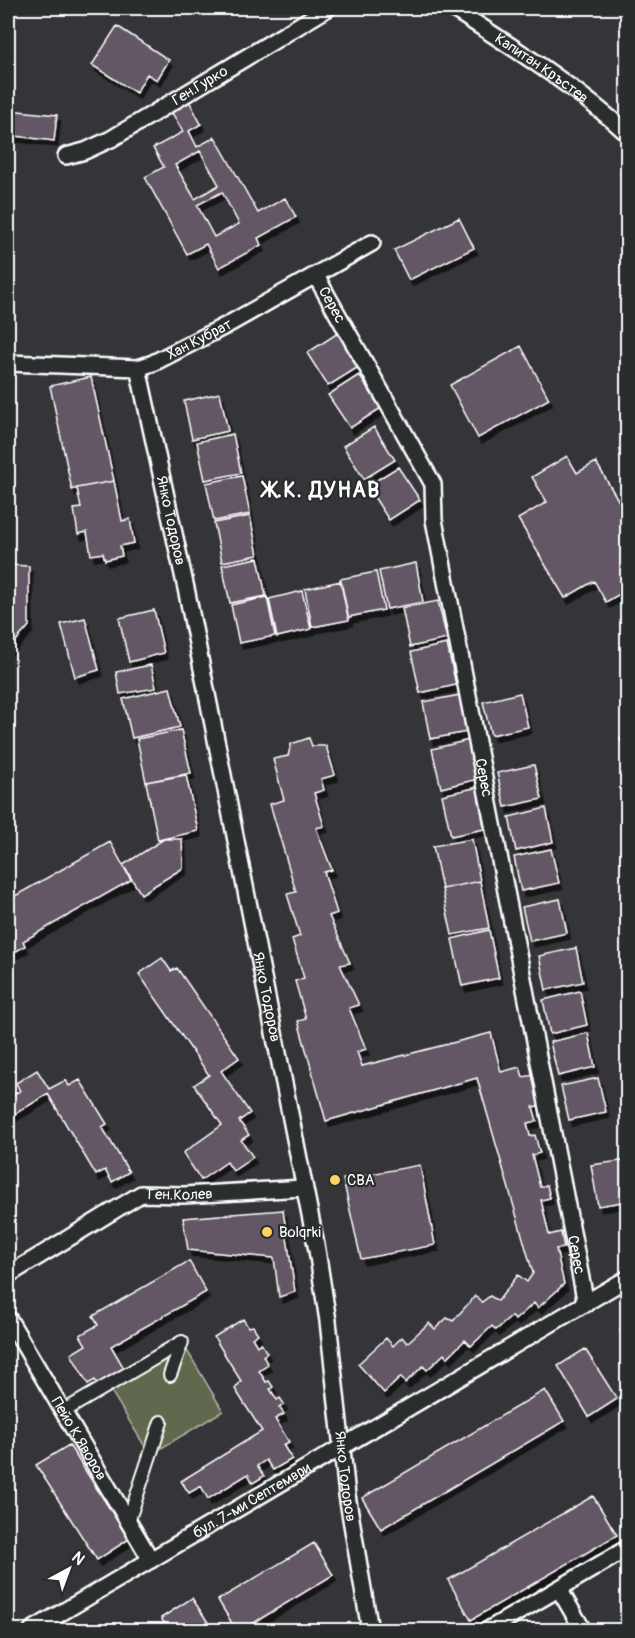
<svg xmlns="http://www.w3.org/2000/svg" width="635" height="1638" font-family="Pangolin,sans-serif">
<defs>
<filter id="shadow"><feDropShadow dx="3.5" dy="6" stdDeviation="0" flood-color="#0009"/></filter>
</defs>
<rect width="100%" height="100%" fill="#353539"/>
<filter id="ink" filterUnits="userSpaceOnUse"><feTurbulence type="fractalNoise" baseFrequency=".0167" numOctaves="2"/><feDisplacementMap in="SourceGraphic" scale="12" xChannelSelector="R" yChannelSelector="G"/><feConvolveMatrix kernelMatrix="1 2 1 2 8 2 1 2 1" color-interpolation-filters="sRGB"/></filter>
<g filter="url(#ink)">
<path fill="#60684e" stroke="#b0b4a6" stroke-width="1.5" d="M 182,1342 L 223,1411 L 150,1455 L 108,1386 Z"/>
<path fill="#635765" stroke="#fff" stroke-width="1.5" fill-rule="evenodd" filter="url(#shadow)" d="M 117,26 L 169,60 L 157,80 L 147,74 L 136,93 L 92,65 Z
M 188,99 L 201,124 L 189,131 L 197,147 L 215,137 L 258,213 L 285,198 L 296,217 L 258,238 L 261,245 L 219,268 L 206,244 L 187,254 L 145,177 L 164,167 L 153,148 L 183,132 L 170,109 ZM 200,151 L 219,185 L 195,199 L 175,165 ZM 222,192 L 239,224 L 214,237 L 197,205 Z
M 8,110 L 57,115 L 54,141 L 8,135 Z
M 459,218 L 474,248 L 409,280 L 394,250 Z
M 338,333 L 360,366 L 328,386 L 307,353 Z
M 521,346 L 549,399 L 478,438 L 450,385 Z
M 359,375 L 381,408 L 350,428 L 328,395 Z
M 91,377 L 114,481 L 77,488 L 72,490 L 50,386 Z
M 220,393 L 228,431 L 192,439 L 184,401 Z
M 374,427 L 395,460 L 364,479 L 343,446 Z
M 233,434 L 241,473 L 205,480 L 197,442 Z
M 567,456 L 577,473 L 596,462 L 628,517 L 628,589 L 606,602 L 594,581 L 565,598 L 518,519 L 547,502 L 532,477 Z
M 398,467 L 420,500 L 389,520 L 367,486 Z
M 242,476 L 250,514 L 214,521 L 206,483 Z
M 114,481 L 122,521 L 130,519 L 134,543 L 120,546 L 122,556 L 105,560 L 103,553 L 91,555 L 87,532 L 78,534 L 74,509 L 81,508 L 77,488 Z
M 250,516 L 258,555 L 222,562 L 214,523 Z
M 258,558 L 266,596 L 230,603 L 222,565 Z
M 416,563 L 423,602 L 387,609 L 379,571 Z
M 8,565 L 29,566 L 29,626 L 8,650 Z
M 376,572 L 384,610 L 348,617 L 340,579 Z
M 341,581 L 349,620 L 312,627 L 305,589 Z
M 302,591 L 311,629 L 277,637 L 269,599 Z
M 267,597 L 275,636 L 239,643 L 231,605 Z
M 438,601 L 447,639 L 410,647 L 402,608 Z
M 154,610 L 164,653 L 129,662 L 119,618 Z
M 85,618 L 99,670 L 75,677 L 61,624 Z
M 447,644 L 456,685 L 420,693 L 411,652 Z
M 151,665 L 156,688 L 120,694 L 116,672 Z
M 170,688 L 180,727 L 132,738 L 123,699 Z
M 520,693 L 528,727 L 491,735 L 483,702 Z
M 460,695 L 467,732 L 430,739 L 423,702 Z
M 181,730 L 191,773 L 146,782 L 137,739 Z
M 628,736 L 628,757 L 620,739 Z
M 309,738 L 312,746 L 326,746 L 335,775 L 321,779 L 324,790 L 314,793 L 324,826 L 316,828 L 332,870 L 324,872 L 337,913 L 329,916 L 350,963 L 340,965 L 359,1005 L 349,1008 L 366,1049 L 357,1052 L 362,1066 L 491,1033 L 501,1072 L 520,1067 L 523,1077 L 534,1075 L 542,1105 L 533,1107 L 537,1121 L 527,1123 L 530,1136 L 535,1135 L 540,1153 L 532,1155 L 540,1187 L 547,1185 L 550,1198 L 541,1200 L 549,1235 L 561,1232 L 564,1248 L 556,1249 L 564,1284 L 538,1308 L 534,1303 L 515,1320 L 512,1316 L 496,1330 L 492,1326 L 471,1346 L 465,1340 L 447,1358 L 444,1354 L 427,1370 L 423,1366 L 405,1383 L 401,1377 L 384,1393 L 358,1364 L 386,1338 L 393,1346 L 402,1337 L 407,1343 L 429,1323 L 435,1329 L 447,1318 L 453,1321 L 475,1296 L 482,1302 L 490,1296 L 498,1301 L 518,1275 L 527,1282 L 533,1273 L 477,1078 L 326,1121 L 298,1021 L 306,1019 L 295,981 L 304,978 L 292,939 L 300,936 L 287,894 L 296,892 L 270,804 L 284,800 L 273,759 L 288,756 L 291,744 Z
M 469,740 L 478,779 L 441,788 L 432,749 Z
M 534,765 L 542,799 L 505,807 L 497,773 Z
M 186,775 L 198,831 L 158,840 L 146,782 Z
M 479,787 L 489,828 L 451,836 L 442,795 Z
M 546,808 L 553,842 L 516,851 L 509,817 Z
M 164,839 L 182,839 L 183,868 L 141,894 L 123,865 Z
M 472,839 L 480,881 L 442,889 L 433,846 Z
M 110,842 L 131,880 L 23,941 L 25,946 L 8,956 L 8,900 Z
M 551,849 L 559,883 L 521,891 L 514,857 Z
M 480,881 L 489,928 L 452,935 L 442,889 Z
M 560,899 L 567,933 L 530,941 L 522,907 Z
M 489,930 L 499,978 L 462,986 L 452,939 Z
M 576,948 L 583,982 L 546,990 L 539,956 Z
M 162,958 L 171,971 L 177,968 L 239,1058 L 221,1071 L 250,1113 L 239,1121 L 249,1135 L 241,1140 L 253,1157 L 233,1171 L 227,1162 L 201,1180 L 183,1153 L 222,1125 L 194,1085 L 209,1075 L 139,974 Z
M 580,991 L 587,1025 L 550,1034 L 543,1000 Z
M 588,1033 L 595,1067 L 558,1076 L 550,1042 Z
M 37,1070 L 49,1089 L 66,1080 L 69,1086 L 80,1080 L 107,1124 L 102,1127 L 129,1172 L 112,1182 L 105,1170 L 96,1175 L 48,1094 L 8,1118 L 8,1087 L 12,1095 L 20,1091 L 16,1083 Z
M 598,1078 L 606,1112 L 569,1120 L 561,1086 Z
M 628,1160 L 628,1201 L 598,1206 L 591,1165 Z
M 420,1165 L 435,1245 L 361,1259 L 343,1179 Z
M 283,1210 L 295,1292 L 279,1297 L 274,1258 L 188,1250 L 183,1218 Z
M 189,1261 L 206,1292 L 111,1346 L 125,1370 L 98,1386 L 95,1380 L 88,1384 L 71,1354 L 86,1345 L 80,1335 L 98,1325 L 93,1316 Z
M 243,1319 L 248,1327 L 253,1326 L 258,1334 L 252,1338 L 257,1346 L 261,1343 L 267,1353 L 263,1356 L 268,1365 L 259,1371 L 266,1382 L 269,1381 L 273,1387 L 270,1389 L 277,1400 L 280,1398 L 284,1404 L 279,1407 L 284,1414 L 275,1419 L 289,1442 L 283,1445 L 292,1459 L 273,1470 L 266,1460 L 257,1466 L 264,1476 L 253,1483 L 248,1474 L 208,1499 L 201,1486 L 189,1493 L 181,1481 L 262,1431 L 235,1389 L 241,1381 L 214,1337 Z
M 628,1326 L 628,1343 L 620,1331 Z
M 585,1349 L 617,1399 L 589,1417 L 558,1366 Z
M 545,1390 L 564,1421 L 381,1529 L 362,1498 Z
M 69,1445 L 129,1539 L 97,1560 L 36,1465 Z
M 593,1496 L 617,1535 L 471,1620 L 448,1580 Z
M 314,1543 L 333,1575 L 242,1630 L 236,1630 L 218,1600 Z
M 192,1598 L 213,1630 L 169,1630 L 161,1618 Z"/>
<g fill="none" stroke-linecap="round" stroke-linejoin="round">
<g stroke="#fff" stroke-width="16">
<path id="pedestrian" d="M 64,1411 L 182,1342 L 170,1375
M 128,1522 L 161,1422"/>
</g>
<g stroke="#fff" stroke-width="20">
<g id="minor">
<path id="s1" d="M 452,8 C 512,47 574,85 628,134"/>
<path id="s2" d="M 66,156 L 85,151 L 111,139 L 328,8"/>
<path id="s3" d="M 316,276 L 433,484 L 434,520 L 586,1304"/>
<path id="s4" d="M 8,363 L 138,368 L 153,363 L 227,325 L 372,243"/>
<path id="s5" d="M 138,368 L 187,593 L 317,1250 L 328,1321 L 347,1495 L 370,1630"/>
<path id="s6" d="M 8,1275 L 141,1194 L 184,1195 L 304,1188"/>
<path id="s7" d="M 8,1318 L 151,1560"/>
<path d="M 559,1589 L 583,1630"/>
<path id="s8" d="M 32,1630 L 628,1278"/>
<path d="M 488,1630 L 628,1548"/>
</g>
</g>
<use href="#pedestrian" stroke="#2a2d2e" stroke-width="12"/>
<use href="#minor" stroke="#2a2d2e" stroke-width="15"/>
</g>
</g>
<g fill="#ffd166" stroke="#2a2d2e" stroke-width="2">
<circle cx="335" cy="1180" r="6"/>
<circle cx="267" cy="1232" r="6"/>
</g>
<g text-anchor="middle" stroke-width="4.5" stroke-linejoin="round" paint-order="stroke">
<g font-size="15" fill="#fff" stroke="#2a2d2e">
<text dy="5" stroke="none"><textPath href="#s1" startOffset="108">Капитан Кръстев</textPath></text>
<text dy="5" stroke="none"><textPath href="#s2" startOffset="152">Ген.Гурко</textPath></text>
<text dy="5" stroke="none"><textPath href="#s3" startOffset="33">Серес</textPath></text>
<text dy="5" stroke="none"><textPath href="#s4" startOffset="198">Хан Кубрат</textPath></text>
<text dy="5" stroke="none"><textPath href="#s5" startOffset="156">Янко Тодоров</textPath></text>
<text dy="5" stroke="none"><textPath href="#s3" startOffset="537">Серес</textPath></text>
<text dy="5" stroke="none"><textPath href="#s5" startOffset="642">Янко Тодоров</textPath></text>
<text dy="5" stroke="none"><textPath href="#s6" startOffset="195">Ген.Колев</textPath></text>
<text dy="5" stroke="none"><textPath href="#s3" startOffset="1023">Серес</textPath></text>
<text dy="5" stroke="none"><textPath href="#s7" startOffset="140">Пейо К.Яворов</textPath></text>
<text dy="5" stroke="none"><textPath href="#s5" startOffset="1128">Янко Тодоров</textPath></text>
<text dy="5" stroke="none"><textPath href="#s8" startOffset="255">бул. 7-ми Септември</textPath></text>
</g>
<g font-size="15" fill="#fff" stroke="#2a2d2e" text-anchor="start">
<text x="347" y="1185">CBA</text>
<text x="279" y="1237">Bolqrki</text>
</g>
<g font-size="21" font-weight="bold" letter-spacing="1.5" fill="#fff" stroke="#2a2d2e">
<text x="322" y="497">Ж.К. ДУНАВ</text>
</g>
</g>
<rect width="635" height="1638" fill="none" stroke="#2a2d2e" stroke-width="30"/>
<rect x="15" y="15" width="605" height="1608" fill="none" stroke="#fff" stroke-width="2" filter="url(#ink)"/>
<g transform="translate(69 1569) rotate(41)" stroke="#2a2d2e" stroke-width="4.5" paint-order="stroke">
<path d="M0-4.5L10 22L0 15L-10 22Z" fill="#ffffff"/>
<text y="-9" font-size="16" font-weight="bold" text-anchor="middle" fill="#ffffff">N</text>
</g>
</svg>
